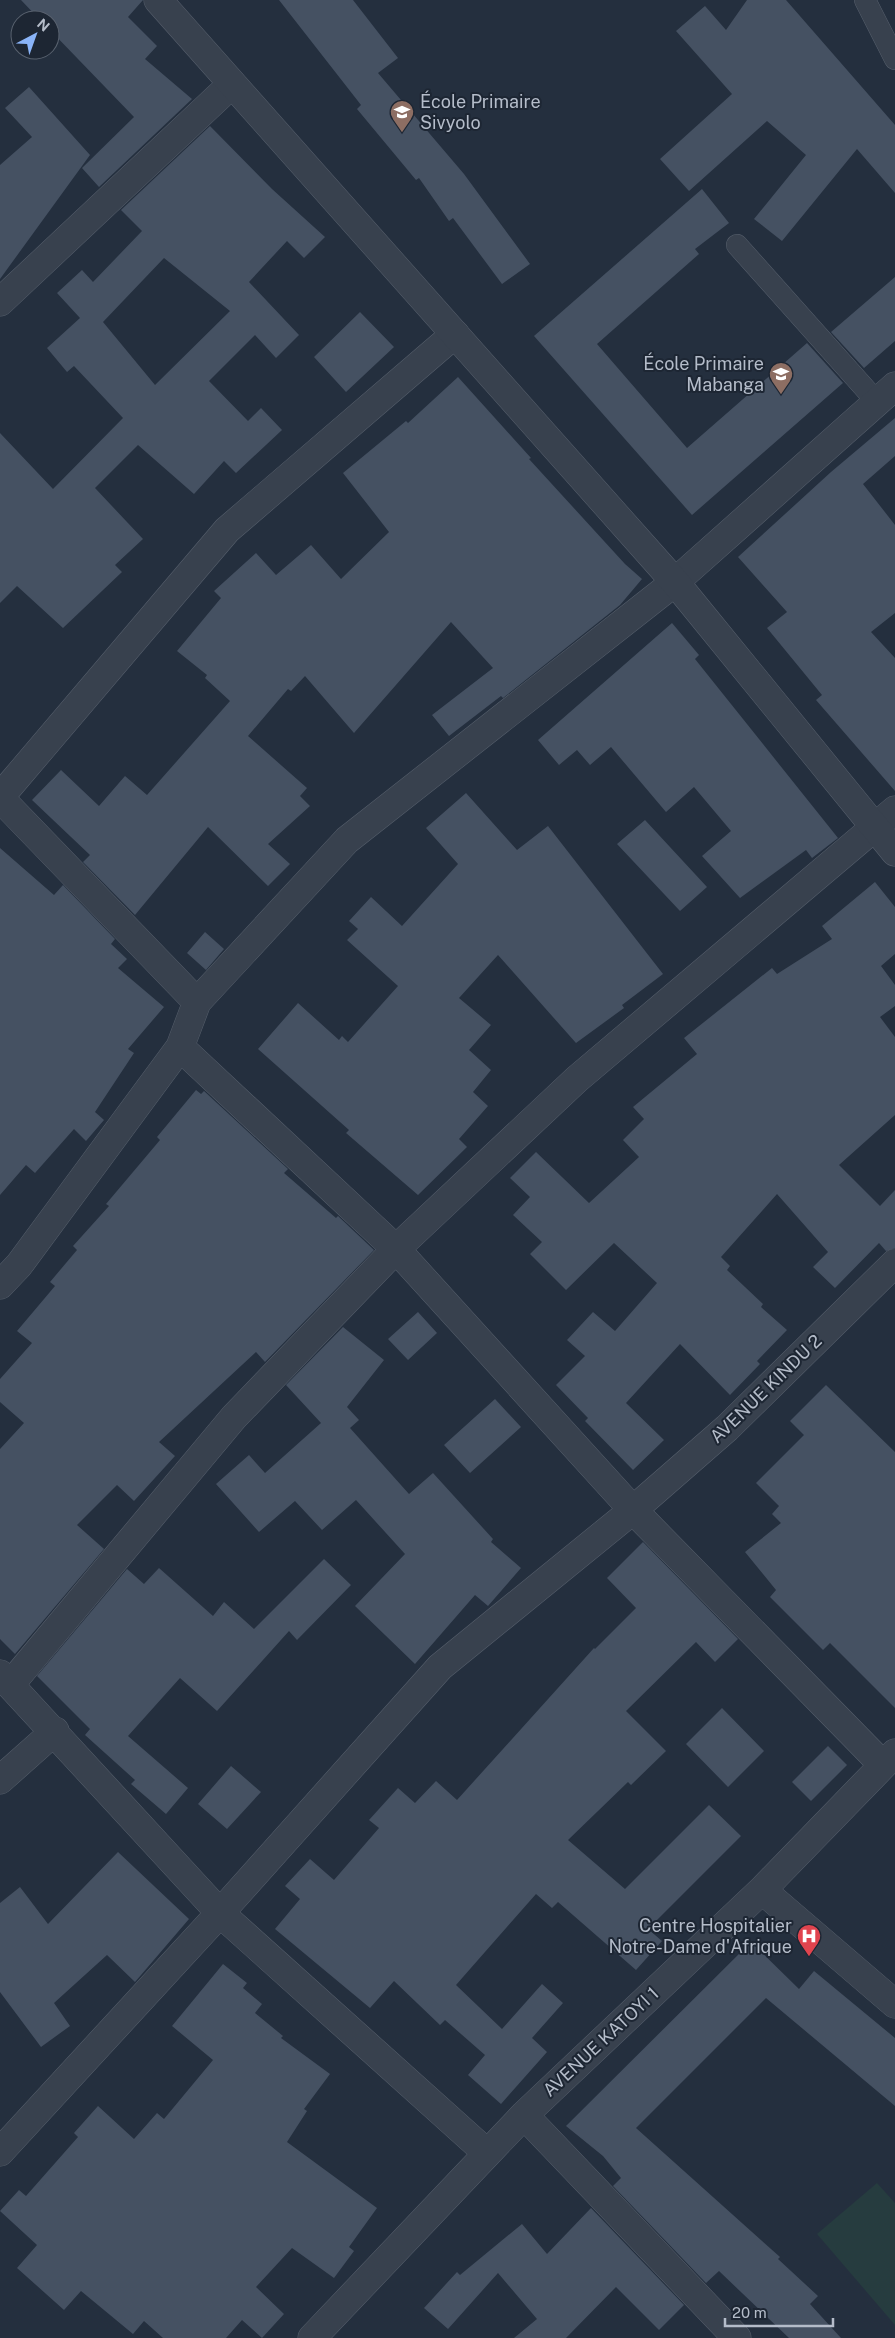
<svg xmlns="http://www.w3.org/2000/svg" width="895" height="2338" font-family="'Public Sans',sans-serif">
<rect width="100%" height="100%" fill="#242f3e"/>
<path fill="#263c3f" d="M 877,2183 L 895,2203 L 895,2325 L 817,2234 Z"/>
<path fill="#455162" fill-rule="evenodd" d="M 21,0 L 143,0 L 128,17 L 157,46 L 145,59 L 192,99 L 99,187 L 82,168 L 134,117 L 50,30 L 50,20 L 40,20 Z
M 279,0 L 353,0 L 398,58 L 378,73 L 464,174 L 530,264 L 502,284 L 453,218 L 449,221 L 419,178 L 416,180 L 357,109 L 361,105 Z
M 747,0 L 786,0 L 895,125 L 895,193 L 857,149 L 782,241 L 754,219 L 806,155 L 767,121 L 689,191 L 660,159 L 732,94 L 676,31 L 705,6 L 726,30 Z
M 29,87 L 90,155 L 0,279 L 0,165 L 32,137 L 5,108 Z
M 210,126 L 272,189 L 325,237 L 304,258 L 287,241 L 249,282 L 299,335 L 276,358 L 255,335 L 209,381 L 248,421 L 261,408 L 282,430 L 236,473 L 224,461 L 194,494 L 138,445 L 95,488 L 143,539 L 115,565 L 122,572 L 63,628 L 17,586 L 0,603 L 0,433 L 53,489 L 123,418 L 74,366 L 67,372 L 47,348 L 80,318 L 57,293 L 82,270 L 93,282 L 142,231 L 121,210 ZM 164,258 L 230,311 L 155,385 L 103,322 Z
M 702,189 L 729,223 L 695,249 L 699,254 L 597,344 L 687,448 L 807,343 L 843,383 L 692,515 L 534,336 Z
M 895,277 L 895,341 L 864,368 L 831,332 Z
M 360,312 L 394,347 L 346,392 L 314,357 Z
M 458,377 L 531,458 L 529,459 L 625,564 L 642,579 L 620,605 L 503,698 L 501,696 L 449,736 L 432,715 L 493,668 L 451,622 L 354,733 L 305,676 L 291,691 L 288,689 L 248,736 L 307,788 L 300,796 L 310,806 L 268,844 L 290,864 L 268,886 L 208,827 L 135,915 L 83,862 L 90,855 L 32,800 L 61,770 L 99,806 L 125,776 L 147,795 L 230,701 L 205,678 L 207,675 L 177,651 L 221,598 L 214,591 L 256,553 L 276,575 L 311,545 L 341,579 L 389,532 L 343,473 L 406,421 L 408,423 Z
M 895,418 L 895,456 L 863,484 L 895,525 L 895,613 L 871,632 L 895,658 L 895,791 L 816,700 L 822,695 L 767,628 L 787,612 L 738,557 L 831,472 Z
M 672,623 L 699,655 L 695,659 L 838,838 L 812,858 L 806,850 L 740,898 L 702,856 L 731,831 L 694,787 L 666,812 L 611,747 L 590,765 L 577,750 L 559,765 L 538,740 Z
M 466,793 L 517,850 L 548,826 L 663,974 L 622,1005 L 624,1008 L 576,1043 L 498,955 L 459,998 L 491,1025 L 469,1050 L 491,1070 L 473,1092 L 488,1106 L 459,1139 L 467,1147 L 418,1195 L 346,1133 L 349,1130 L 258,1049 L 298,1003 L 339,1040 L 342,1036 L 348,1042 L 398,986 L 347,940 L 358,929 L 349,921 L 371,897 L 402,926 L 458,864 L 426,828 Z
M 645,820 L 707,887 L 680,911 L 617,844 Z
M 0,848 L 54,895 L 63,885 L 115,939 L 111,944 L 127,959 L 118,968 L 164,1007 L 128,1049 L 134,1053 L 95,1112 L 104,1120 L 86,1141 L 74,1129 L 35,1173 L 26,1165 L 0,1195 Z
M 875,882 L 895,907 L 895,954 L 881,966 L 895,985 L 895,1006 L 880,1017 L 895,1037 L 895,1115 L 839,1165 L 880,1206 L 895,1190 L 895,1248 L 886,1251 L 879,1243 L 835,1288 L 813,1267 L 828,1252 L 777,1194 L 721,1257 L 730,1266 L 727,1270 L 763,1304 L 761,1307 L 787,1330 L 757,1361 L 760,1364 L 730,1395 L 680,1344 L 626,1403 L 664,1440 L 633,1470 L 585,1421 L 588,1418 L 556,1385 L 585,1356 L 567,1340 L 593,1312 L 615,1331 L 657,1283 L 614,1243 L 566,1290 L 530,1254 L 542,1242 L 513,1215 L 530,1197 L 510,1178 L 536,1152 L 589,1203 L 639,1157 L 623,1140 L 644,1119 L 633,1107 L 697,1054 L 684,1038 L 772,968 L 777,974 L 832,939 L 822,926 Z
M 205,932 L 224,949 L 206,970 L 187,953 Z
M 196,1090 L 201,1094 L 204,1091 L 288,1169 L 284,1173 L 336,1218 L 338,1216 L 374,1250 L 265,1362 L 256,1352 L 159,1442 L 175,1456 L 134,1501 L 117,1485 L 77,1525 L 104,1549 L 15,1654 L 0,1639 L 0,1449 L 24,1423 L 0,1402 L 0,1379 L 32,1343 L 17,1331 L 55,1286 L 50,1282 L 77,1250 L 73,1246 L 109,1206 L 106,1204 L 160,1140 L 157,1137 Z
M 418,1312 L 437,1333 L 408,1360 L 388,1339 Z
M 343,1327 L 384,1360 L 347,1407 L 359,1420 L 350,1428 L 409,1494 L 433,1473 L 493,1539 L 491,1542 L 521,1568 L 488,1606 L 475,1595 L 415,1664 L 355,1606 L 405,1554 L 356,1500 L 322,1530 L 295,1501 L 259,1532 L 216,1484 L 249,1455 L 265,1473 L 321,1423 L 286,1385 Z
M 826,1385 L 895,1452 L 895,1708 L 830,1643 L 823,1650 L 770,1597 L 776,1590 L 745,1552 L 781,1523 L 772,1514 L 779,1506 L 756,1483 L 804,1435 L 790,1421 Z
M 495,1399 L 521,1427 L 470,1473 L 444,1445 Z
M 643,1542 L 738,1639 L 715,1662 L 696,1642 L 626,1711 L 666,1751 L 631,1785 L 628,1782 L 568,1840 L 625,1889 L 709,1805 L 741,1836 L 648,1929 L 662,1941 L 636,1970 L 558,1902 L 552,1908 L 536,1894 L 456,1985 L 502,2029 L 542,1984 L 563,2003 L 532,2038 L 547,2052 L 501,2104 L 468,2075 L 485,2055 L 445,2020 L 440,2025 L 394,1981 L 370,2008 L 275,1929 L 300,1899 L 285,1886 L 310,1859 L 334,1880 L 379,1828 L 369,1820 L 398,1788 L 415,1803 L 436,1781 L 457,1800 L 594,1648 L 595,1649 L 636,1608 L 607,1578 Z
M 324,1559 L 351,1585 L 297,1640 L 289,1631 L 217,1711 L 180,1678 L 128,1736 L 188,1788 L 166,1814 L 131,1784 L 135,1780 L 85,1735 L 90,1729 L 37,1676 L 127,1569 L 144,1584 L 159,1568 L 213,1616 L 224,1602 L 254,1629 Z
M 722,1708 L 764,1751 L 728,1787 L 686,1744 Z
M 828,1746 L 847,1765 L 811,1801 L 792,1782 Z
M 231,1766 L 261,1792 L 227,1829 L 198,1804 Z
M 118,1852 L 189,1919 L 135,1982 L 107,1955 L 54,2003 L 70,2026 L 41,2047 L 0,1992 L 0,1903 L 20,1887 L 48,1924 Z
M 751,1942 L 799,1989 L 814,1971 L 895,2038 L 895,2106 L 766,1998 L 636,2128 L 780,2257 L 778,2259 L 818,2296 L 810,2304 L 841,2338 L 789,2338 L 719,2271 L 706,2283 L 613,2186 L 621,2178 L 603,2156 L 566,2126 Z
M 223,1964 L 247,1983 L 243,1988 L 262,2004 L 255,2013 L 283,2036 L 281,2038 L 330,2074 L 304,2109 L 307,2111 L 287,2142 L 377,2208 L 349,2247 L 354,2251 L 334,2278 L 292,2248 L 256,2287 L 284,2314 L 262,2338 L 242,2320 L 226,2338 L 163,2338 L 144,2321 L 133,2334 L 81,2291 L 64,2310 L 17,2268 L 37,2245 L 0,2211 L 19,2190 L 26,2196 L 78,2137 L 74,2133 L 98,2106 L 134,2139 L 157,2113 L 164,2119 L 213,2060 L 172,2026 Z
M 591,2208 L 684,2305 L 659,2330 L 616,2287 L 566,2338 L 514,2338 L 537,2319 L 498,2273 L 448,2329 L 424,2308 L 457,2272 L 460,2275 L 522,2224 L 547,2254 Z"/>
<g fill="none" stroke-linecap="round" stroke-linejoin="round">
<g stroke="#565f6c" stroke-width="22">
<path id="service" d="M 865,0 L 895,59
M 737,245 L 877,402"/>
</g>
<g stroke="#565f6c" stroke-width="29">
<path id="minor" d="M 0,302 L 232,84
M 0,797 L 227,530 L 455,334
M 0,798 L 197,1002
M 180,1047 L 396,1249 L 633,1510 L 883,1765
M 0,1285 L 19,1265 L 180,1047 L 197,1002 L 347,840 L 675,582 L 895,386
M 0,1674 L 220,1913 L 487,2153
M 10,1685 L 234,1417 L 396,1249 L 577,1079 L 895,810
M 0,1780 L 55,1731
M 762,1890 L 895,2004
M 524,2115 L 737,2338
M 0,2152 L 220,1913 L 440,1667 L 633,1510 L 727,1428 L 895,1263
M 312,2338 L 524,2115 L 762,1890 L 895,1753"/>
</g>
<g stroke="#565f6c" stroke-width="29">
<path id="tertiary" d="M 158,0 L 675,582 L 895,852"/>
</g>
<use href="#service" stroke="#38414e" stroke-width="21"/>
<use href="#minor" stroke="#38414e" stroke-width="28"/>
<use href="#tertiary" stroke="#38414e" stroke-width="28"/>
</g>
<defs>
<g id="school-pin" transform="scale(1.25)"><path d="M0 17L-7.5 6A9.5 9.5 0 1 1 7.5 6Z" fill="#8d6e63" stroke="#1d2633"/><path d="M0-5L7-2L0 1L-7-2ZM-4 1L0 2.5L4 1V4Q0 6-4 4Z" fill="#fff"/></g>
<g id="hospital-pin" transform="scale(1.25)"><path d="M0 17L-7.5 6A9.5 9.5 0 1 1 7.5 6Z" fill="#e0444e" stroke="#1d2633"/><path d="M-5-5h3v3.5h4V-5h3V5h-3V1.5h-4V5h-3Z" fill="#fff"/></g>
</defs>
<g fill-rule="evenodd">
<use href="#school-pin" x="402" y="112"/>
<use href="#school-pin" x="781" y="374"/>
<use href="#hospital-pin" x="809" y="1936"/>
</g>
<g text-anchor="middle" stroke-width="4" stroke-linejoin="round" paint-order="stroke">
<g font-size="18" fill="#b4bcc9" stroke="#1d2633" text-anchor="end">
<text x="420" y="108" text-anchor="start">École Primaire<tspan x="420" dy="21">Sivyolo</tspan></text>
<text x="764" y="370">École Primaire<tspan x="764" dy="21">Mabanga</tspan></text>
<text x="792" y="1932">Centre Hospitalier<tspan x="792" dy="21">Notre-Dame d'Afrique</tspan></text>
</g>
<g font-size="18" fill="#b4bcc9" stroke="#1d2633">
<text transform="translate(766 1389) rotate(-44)" y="6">AVENUE KINDU 2</text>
<text transform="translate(601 2042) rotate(-43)" y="6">AVENUE KATOYI 1</text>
</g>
</g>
<g transform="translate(35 35) rotate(41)"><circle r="24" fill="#1d2633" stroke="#59626f"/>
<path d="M0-4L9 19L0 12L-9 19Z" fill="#8ab4f8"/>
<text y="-8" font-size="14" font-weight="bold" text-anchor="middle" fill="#b4bcc9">N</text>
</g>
<path d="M725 2318v8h108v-8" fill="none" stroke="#b4bcc9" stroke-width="2.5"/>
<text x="732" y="2318" font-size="15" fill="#b4bcc9" stroke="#1d2633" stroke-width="4" paint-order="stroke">20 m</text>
</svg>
